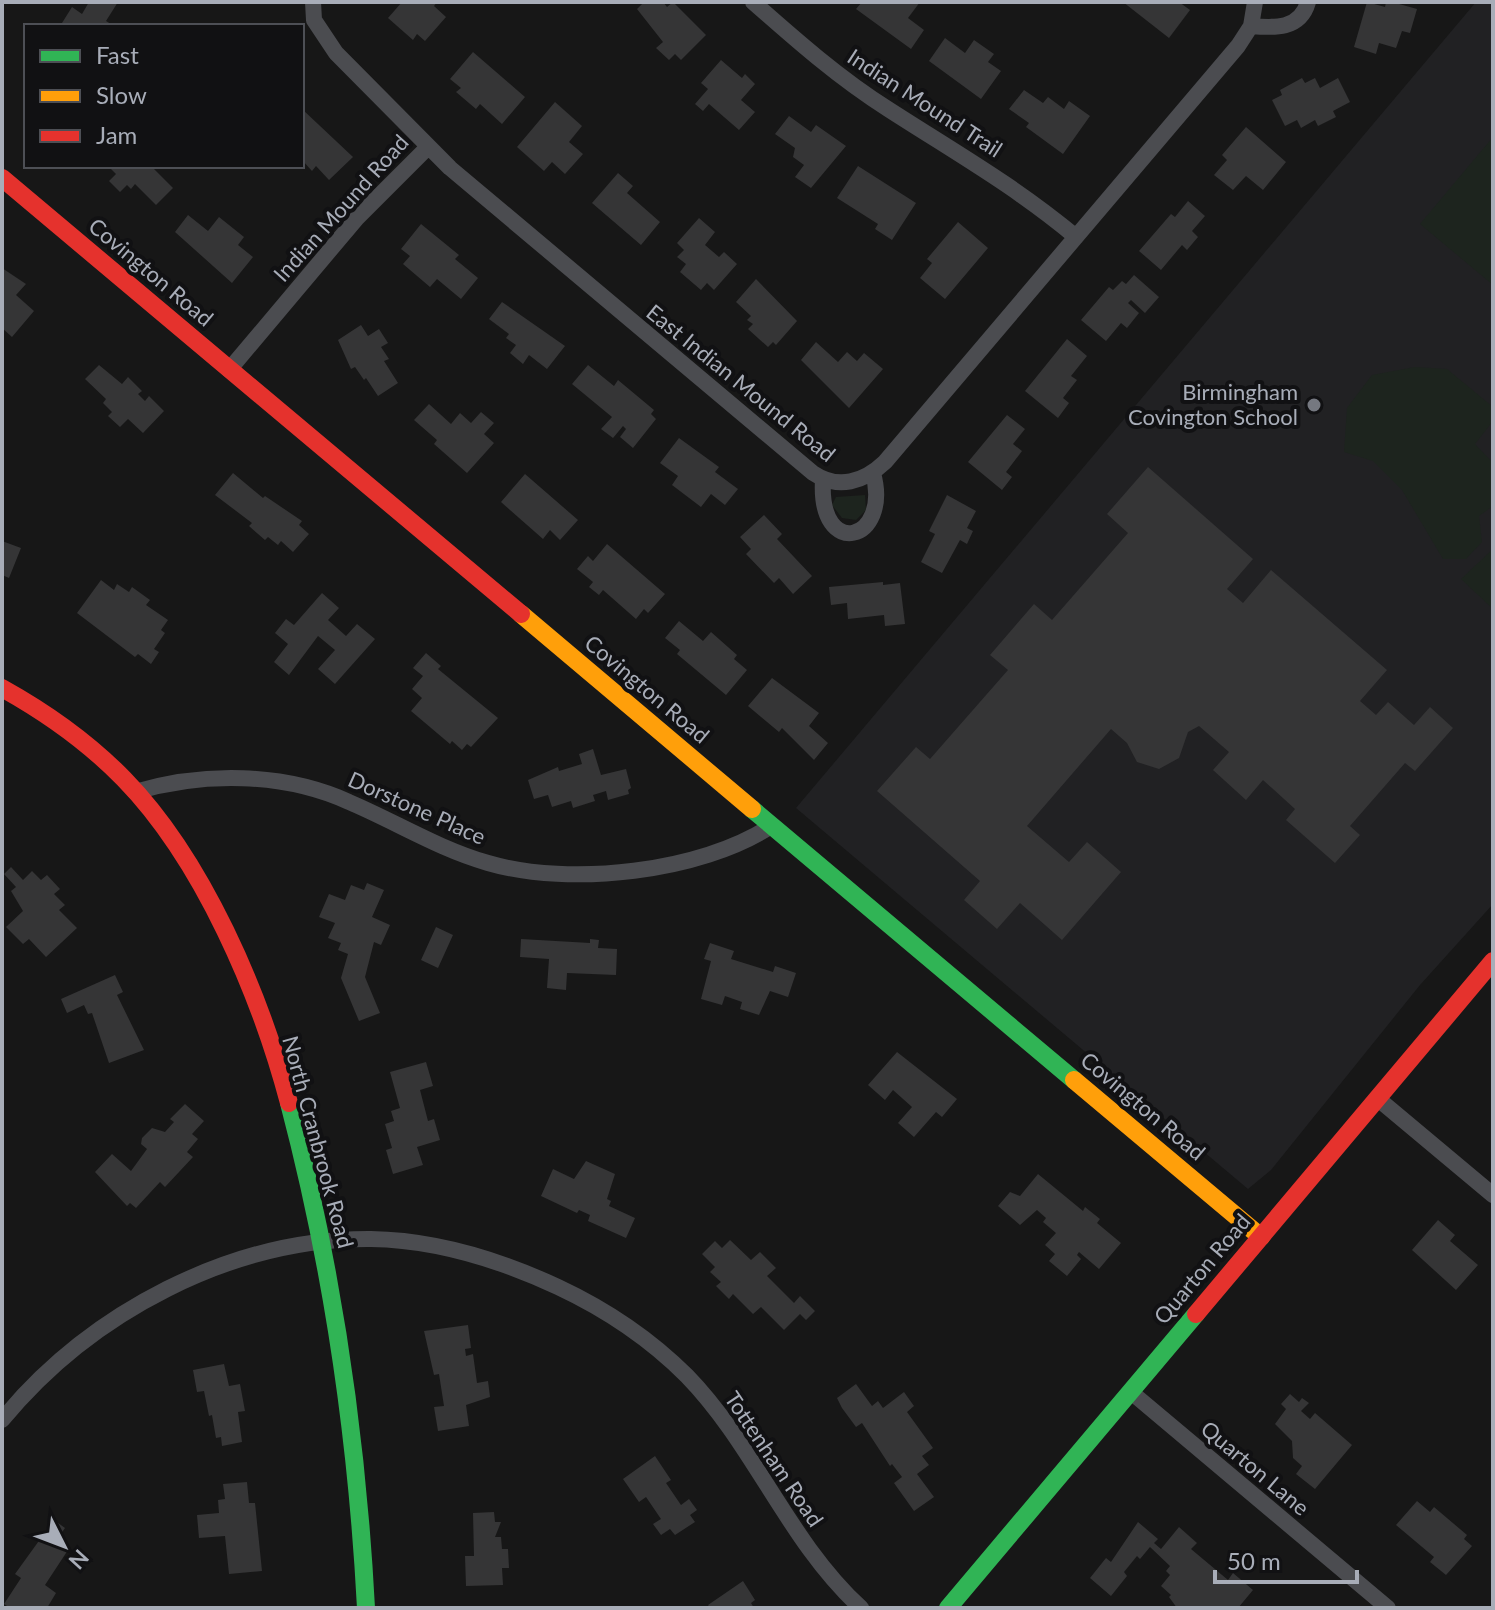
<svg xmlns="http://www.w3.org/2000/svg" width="1495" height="1610" viewBox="0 0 1495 1610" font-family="Lato,sans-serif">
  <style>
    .built { fill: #212123 }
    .green { fill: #1d241e }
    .building { fill: #353536 }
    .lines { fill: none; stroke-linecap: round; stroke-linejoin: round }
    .street { stroke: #4b4c50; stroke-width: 16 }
    .fast { stroke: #30b455; stroke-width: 18 }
    .slow { stroke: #ff9f0a; stroke-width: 18 }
    .jam { stroke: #e5322d; stroke-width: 18 }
    .poi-dot { fill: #757880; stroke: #111113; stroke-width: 3 }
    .labels { text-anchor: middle; stroke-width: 8; stroke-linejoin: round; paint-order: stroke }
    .street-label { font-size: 22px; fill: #a8adb8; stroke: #111113 }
    .poi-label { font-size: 22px; fill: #a8adb8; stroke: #111113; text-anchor: end }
  </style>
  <rect width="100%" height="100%" fill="#171717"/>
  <path class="built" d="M1476,2H1493V904L1420,985L1271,1170L1248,1189L796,808Z"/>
  <path class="green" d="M1493,137V285L1420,224Z
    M1415,367L1447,369L1493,407V421L1475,444L1493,463V506L1479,516L1482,542L1466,559H1443L1402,490L1373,461L1344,452L1347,408L1372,375Z
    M865,495L866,510L856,520L842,518L832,505L836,497Z
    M1493,549V609L1461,579Z"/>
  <path class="building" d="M89,2H118L106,21L114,26H67L62,23L72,7L82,14Z
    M402,2H437L434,6L446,17L425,41L417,34L413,40L388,18Z
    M644,2H663L667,7L673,2L706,35L681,60L675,54L669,60L656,48L663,42L637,9Z
    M862,2H920L908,18L924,30L911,49L856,9Z
    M1123,2H1179L1190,10L1169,38Z
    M1367,2L1385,7L1386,2H1392L1417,9L1410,33L1402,31L1396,48L1379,43L1376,54L1354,47Z
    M945,38L965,53L974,40L994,54L988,62L1001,71L981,99L929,61Z
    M473,52L525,97L502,124L480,104L476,109L456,92L461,88L450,79Z
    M721,60L742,78L745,74L755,84L741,100L755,112L739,130L709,104L703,111L695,104L708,89L701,83Z
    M1302,78L1305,83L1315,78L1320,88L1338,78L1350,102L1333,111L1336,117L1318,126L1315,120L1301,128L1297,120L1285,126L1272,100L1282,95L1280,90Z
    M1024,90L1043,103L1048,97L1064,109L1069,101L1090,116L1063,154L1026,127L1029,123L1009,109Z
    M555,102L582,126L569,142L583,154L565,174L552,162L544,171L517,147Z
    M302,109L353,157L329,180L316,166L312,171L302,160Z
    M789,116L811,132L816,125L846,146L811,188L795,177L804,165L793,157L795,148L775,134Z
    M1246,127L1286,162L1263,190L1246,176L1233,190L1214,175L1227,160L1222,155Z
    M108,166H151L173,188L156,205L135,184L131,189L127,185L120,192L109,181L116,174Z
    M858,166L916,203L892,240L875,229L878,224L837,198Z
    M618,173L633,186L627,193L660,222L641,245L592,203Z
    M1188,201L1205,216L1192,231L1198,237L1187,250L1182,245L1161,270L1139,251L1171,214L1175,217Z
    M188,215L208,231L219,217L244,237L238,245L253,257L232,283L175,232Z
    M699,218L715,232L705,245L719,257L724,252L737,264L714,290L707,283L701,290L680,272L686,264L677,257L684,250L677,243Z
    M958,222L988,248L945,299L920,278L932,263L927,259Z
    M421,224L459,255L455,259L478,278L461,299L437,279L430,287L403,264L410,256L401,249Z
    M2,268L26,284L16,295L34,311L12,337L2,328Z
    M1134,275L1159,297L1145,313L1131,300L1128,303L1139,313L1127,328L1121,323L1106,341L1081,320L1109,287L1113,290L1122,281L1126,284Z
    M756,279L797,321L776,345L773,342L768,347L748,329L753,324L747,320L751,316L736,302Z
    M502,302L565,346L547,369L529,355L523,364L510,353L516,345L506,338L509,334L489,319Z
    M361,325L368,336L379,329L388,343L381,347L389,359L384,361L398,383L378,396L366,378L364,380L355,367L351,369L338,340Z
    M1067,339L1087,356L1071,376L1077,380L1063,398L1069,403L1058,418L1025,391Z
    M816,342L838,362L847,352L857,361L864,353L883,369L849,408L801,360Z
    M99,365L122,384L128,377L142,391L138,394L145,401L149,396L164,411L143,433L128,419L120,427L108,416L112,412L103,403L106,399L85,379Z
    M588,365L614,386L618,380L654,410L651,414L656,419L633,448L620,437L626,429L623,426L613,438L601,429L612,417L572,384Z
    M429,404L451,424L460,413L471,423L481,412L494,423L484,434L494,443L467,473L434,444L437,440L414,420Z
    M1007,415L1025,429L1013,444L1022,451L1006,472L1012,477L1002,490L968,462Z
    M679,438L719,467L715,472L738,489L725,505L711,494L701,507L672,485L678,476L660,463Z
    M1148,467L1253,559L1227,589L1243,603L1271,570L1387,670L1360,701L1376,715L1388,702L1414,725L1430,707L1453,728L1415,771L1405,763L1350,826L1360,835L1335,863L1286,820L1295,809L1263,780L1246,800L1213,770L1229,752L1199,726L1188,732L1179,758L1159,769L1137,762L1127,743L1111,729L1027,826L1069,862L1087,842L1121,872L1062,940L1020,903L997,929L964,900L980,881L877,791L916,747L930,759L1008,670L990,655L1034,604L1052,620L1128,533L1107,514Z
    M233,473L263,498L265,496L302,521L299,525L309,534L293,552L281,541L278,545L268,537L265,540L249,526L252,523L215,495Z
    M525,474L578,520L560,540L550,530L543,539L501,502Z
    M947,495L976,511L967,528L973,531L967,544L960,540L942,573L921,562L935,534L929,531Z
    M764,515L782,534L777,539L812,576L793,594L779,578L774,583L746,554L751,549L740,537Z
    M2,541L21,548L9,578L2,575Z
    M607,544L665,594L648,613L644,609L636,619L603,590L599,595L589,587L593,582L577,569L588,556L593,561Z
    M101,580L114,590L117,584L129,592L132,587L150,600L146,605L168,620L161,630L165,633L154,649L159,652L151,664L138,654L135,657L77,613Z
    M883,582V585L900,583L905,624L885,626L884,615L848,619L847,603L831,605L829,587Z
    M322,593L339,608L328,620L346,636L357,624L375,639L335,684L318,669L335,650L318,636L289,675L274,662L288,644L275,633L286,619L294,625Z
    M679,621L703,641L711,632L737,655L734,659L747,670L726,695L677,654L680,650L665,638Z
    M426,653L441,666L438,669L498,718L471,747L467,744L462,750L452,741L450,744L411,711L422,698L412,689L423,676L413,668Z
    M772,678L819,713L809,726L828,743L814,760L782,728L779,732L748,706Z
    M593,749L601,775L626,769L631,788L628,790L629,794L608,800L606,791L593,795L595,801L573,808L571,801L552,807L548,795L534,799L528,780L558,767L559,771L582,764L579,754Z
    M11,867L23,880L32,871L41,880L47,875L60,889L54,894L65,905L59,910L77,928L46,957L29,939L23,944L6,927L23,911L11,891L16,887L4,874Z
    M367,883L384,890L372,917L390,925L381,945L374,942L365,977L380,1013L359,1021L341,978L348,954L338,950L341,943L328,938L335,923L319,917L329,894L345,900L351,885L364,890Z
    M436,927L453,935L438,968L421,960Z
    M521,939L590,943V939L599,940L598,948L617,949L616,975L567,973L566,990L547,988L549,959L520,957Z
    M710,943L734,951L731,959L773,972L775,966L796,973L788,997L770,991L759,1015L740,1009L742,1002L725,996L722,1005L701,999L711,961L704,959Z
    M115,975L123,992L117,995L144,1050L109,1063L92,1013L88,1014L84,1005L67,1013L61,999Z
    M897,1052L957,1099L942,1117L936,1112L914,1137L898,1123L912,1107L893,1090L885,1100L868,1085Z
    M426,1062L433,1086L420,1090L428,1121L434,1119L440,1140L417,1147L423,1165L393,1174L386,1150L392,1148L385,1124L394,1121L391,1111L400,1108L390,1072Z
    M185,1104L204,1121L192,1134L198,1139L187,1152L193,1157L165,1187L160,1182L136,1208L130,1203L127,1206L95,1172L112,1154L131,1171L147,1149L141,1144L142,1138L152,1128L165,1132L174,1122L170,1119Z
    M586,1161L615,1174L607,1199L611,1201L609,1206L635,1218L626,1238L588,1221L590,1215L579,1210L577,1213L541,1196L553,1169L574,1179Z
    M1038,1174L1083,1211L1085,1207L1100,1219L1097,1223L1121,1243L1099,1269L1079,1252L1077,1255L1081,1259L1067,1276L1049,1261L1055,1254L1045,1245L1056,1233L1043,1222L1046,1218L1037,1210L1020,1225L998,1206L1010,1192L1020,1196Z
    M1438,1220L1455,1235L1450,1241L1478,1265L1456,1290L1412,1250Z
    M730,1240L751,1260L760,1252L776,1268L767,1276L794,1303L800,1296L815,1311L806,1320L800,1314L784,1330L761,1307L753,1314L733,1294L729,1299L716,1286L721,1282L710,1272L715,1267L702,1254L715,1241L722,1248Z
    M468,1325L471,1348L465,1349L466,1356L473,1354L477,1383L488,1381L490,1397L466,1405L469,1426L438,1431L434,1407L444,1406L439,1374L434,1375L424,1331Z
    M224,1364L229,1386L240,1384L245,1411L238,1412L242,1442L222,1446L221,1437L216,1438L212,1415L209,1416L204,1391L197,1392L193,1370Z
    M856,1384L872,1406L878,1401L883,1408L904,1392L914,1406L907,1412L933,1448L922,1456L929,1465L917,1474L934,1497L914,1511L894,1483L902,1477L892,1464L890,1466L862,1423L856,1427L842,1408L837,1398Z
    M1290,1394L1299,1402L1302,1398L1309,1403L1301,1411L1310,1419L1315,1413L1352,1445L1315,1489L1296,1474L1302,1466L1293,1458L1292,1441L1275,1424L1286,1409L1281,1404Z
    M655,1456L671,1480L666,1483L681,1505L689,1499L697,1510L690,1515L695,1522L675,1535L670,1529L661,1535L653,1524L661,1519L646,1497L639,1502L623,1479Z
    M247,1482L249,1503H255L262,1571L229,1574L225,1536L199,1538L197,1515L219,1513L218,1500L225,1499L223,1484Z
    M1417,1501L1430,1512L1434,1507L1467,1535L1464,1539L1472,1546L1446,1575L1430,1562L1434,1557L1396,1525Z
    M494,1512L495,1522H501L495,1537H501L502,1549H508L509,1568H502L503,1585L466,1586L465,1556H474L473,1513Z
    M54,1520L65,1528L56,1541L68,1550L45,1585L56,1593L47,1608H10L4,1604L21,1578L15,1574Z
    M1138,1522L1158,1539L1154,1543L1161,1549L1179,1527L1197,1543L1191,1549L1228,1580L1233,1573L1253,1590L1238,1608H1177L1169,1597L1171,1595L1161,1586L1170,1575L1166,1571L1170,1566L1150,1547L1140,1559L1137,1556L1124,1572L1127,1576L1111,1596L1090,1578L1106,1558L1111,1562Z
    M743,1581L755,1600L751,1603L754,1608H710L708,1605Z"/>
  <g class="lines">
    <path class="street" d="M313,2L314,20L336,53L450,168L813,473C838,490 864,482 885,462L1238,46L1251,26L1255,2
      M753,2C796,40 839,78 888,109C953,151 1015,186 1076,237
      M1251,26C1274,28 1300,30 1308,2
      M229,370L357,218L428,147
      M823,480C818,561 892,542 873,473
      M135,792C203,772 283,772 349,802C396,822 439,849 488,863C570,887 701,872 771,826
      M1377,1098L1493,1195
      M1131,1392L1388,1608
      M2,1420C90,1313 231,1238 371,1239C436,1240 500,1260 558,1287C605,1309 650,1339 687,1376C755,1446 788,1541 861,1608"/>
    <path class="fast" d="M752,809L1074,1080
      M289,1103C333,1270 357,1436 366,1608
      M948,1608L1196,1314"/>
    <path class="slow" d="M521,614L752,809
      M1074,1080L1261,1237"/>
    <path class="jam" d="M2,178L521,614
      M2,688C47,713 88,742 124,779C203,860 260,994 289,1103
      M1196,1314L1493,961"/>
  </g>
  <circle class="poi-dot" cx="1314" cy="405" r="8"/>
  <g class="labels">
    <g class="street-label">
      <text transform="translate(925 103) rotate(33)" y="8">Indian Mound Trail</text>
      <text transform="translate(341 208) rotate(-48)" y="8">Indian Mound Road</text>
      <text transform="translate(151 272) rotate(40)" y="8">Covington Road</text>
      <text transform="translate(741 383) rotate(39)" y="8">East Indian Mound Road</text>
      <text transform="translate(647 689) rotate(40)" y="8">Covington Road</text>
      <text transform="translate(417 808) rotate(24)" y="8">Dorstone Place</text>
      <text transform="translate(1143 1106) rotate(40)" y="8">Covington Road</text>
      <text transform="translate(318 1142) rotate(75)" y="8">North Cranbrook Road</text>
      <text transform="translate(1202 1269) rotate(-50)" y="8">Quarton Road</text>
      <text transform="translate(774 1459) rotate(56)" y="8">Tottenham Road</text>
      <text transform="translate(1255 1468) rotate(40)" y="8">Quarton Lane</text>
    </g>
    <g class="poi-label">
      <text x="1298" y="400">Birmingham<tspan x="1298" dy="25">Covington School</tspan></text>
    </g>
  </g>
  <rect width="1495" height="1610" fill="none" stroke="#a8adb8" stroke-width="8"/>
  <rect x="24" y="24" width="280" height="144" fill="#111113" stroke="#4d4f55" stroke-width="2"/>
  <rect x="40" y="50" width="40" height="12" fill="#30b455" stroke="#4d4f55" stroke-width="2"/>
  <text x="96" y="64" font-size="24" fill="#a8adb8">Fast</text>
  <rect x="40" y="90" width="40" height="12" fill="#ff9f0a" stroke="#4d4f55" stroke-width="2"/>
  <text x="96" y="104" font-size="24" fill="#a8adb8">Slow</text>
  <rect x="40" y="130" width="40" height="12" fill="#e5322d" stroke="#4d4f55" stroke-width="2"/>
  <text x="96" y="144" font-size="24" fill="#a8adb8">Jam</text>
  <g transform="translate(64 1546) rotate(132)" stroke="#111113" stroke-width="6" paint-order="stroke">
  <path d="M0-6L14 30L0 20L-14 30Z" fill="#a8adb8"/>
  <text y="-12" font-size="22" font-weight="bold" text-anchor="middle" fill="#a8adb8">N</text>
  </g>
  <path d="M1215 1570v12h142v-12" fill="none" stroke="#a8adb8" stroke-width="4"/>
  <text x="1227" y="1570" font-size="24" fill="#a8adb8" stroke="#111113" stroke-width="6" paint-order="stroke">50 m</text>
</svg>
